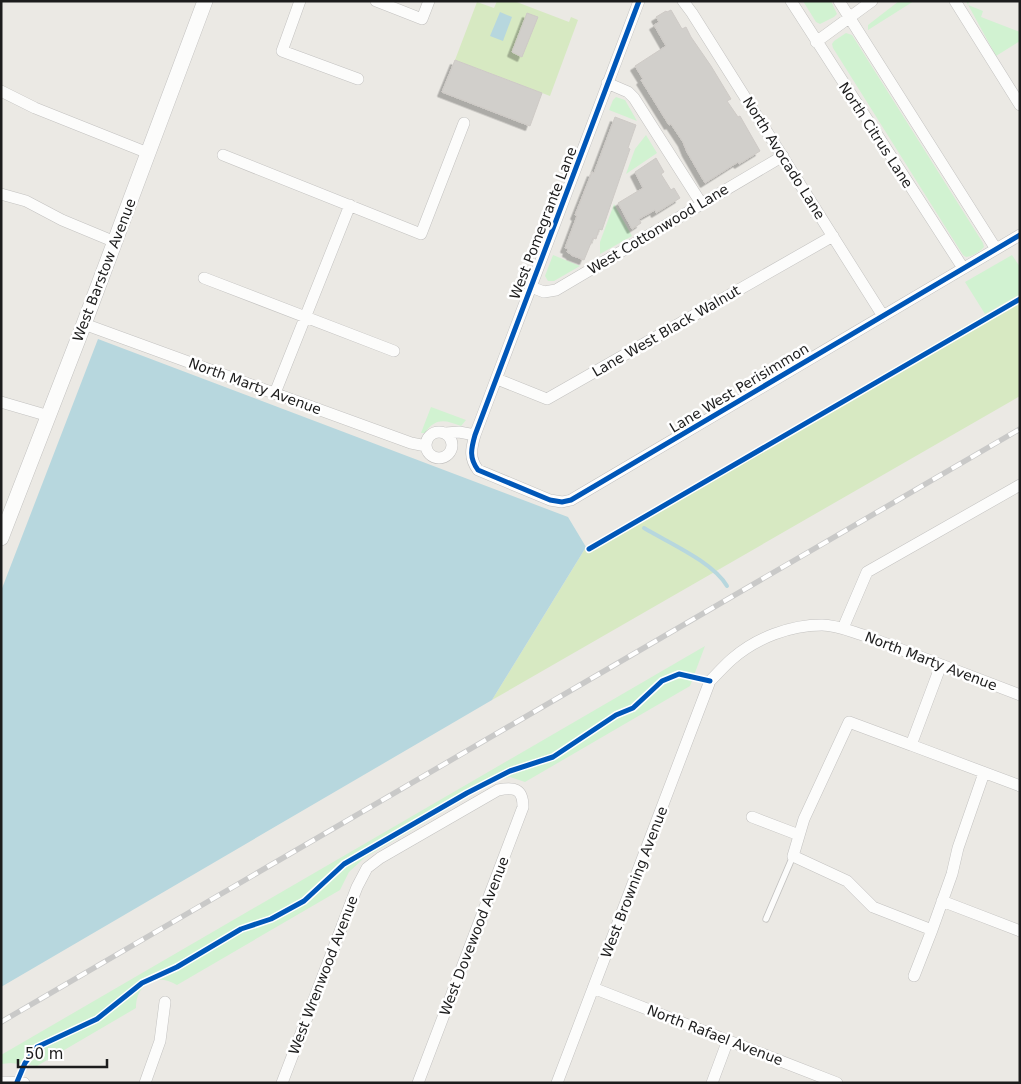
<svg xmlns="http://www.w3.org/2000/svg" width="1021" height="1084" viewBox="0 0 1021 1084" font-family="'DejaVu Sans',sans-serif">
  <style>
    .grass { fill: #d7e9c2 }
    .park { fill: #d1f2d1 }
    .water { fill: #b7d7de }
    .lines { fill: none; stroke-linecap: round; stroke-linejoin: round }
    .stream { stroke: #b7d7de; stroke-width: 4 }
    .building { fill: #d1cfcb; stroke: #cecac6; filter: url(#shadow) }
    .service-casing { stroke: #c3c2c0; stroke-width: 7 }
    .minor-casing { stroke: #c3c2c0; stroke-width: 12 }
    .tertiary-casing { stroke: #c3c2c0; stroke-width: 16 }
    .service { stroke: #fcfcfb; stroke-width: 5.5 }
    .minor { stroke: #fcfcfb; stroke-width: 11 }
    .tertiary { stroke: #fcfcfb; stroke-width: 15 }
    .rail-casing { stroke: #c9c9c8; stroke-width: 5.5 }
    .rail { stroke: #fff; stroke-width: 4; stroke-dasharray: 11; stroke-linecap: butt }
    .cycleway-casing { stroke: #fff; stroke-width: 8 }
    .cycleway { stroke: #0057b8; stroke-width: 5 }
    .labels { text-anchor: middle; stroke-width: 5; stroke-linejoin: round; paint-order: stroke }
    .street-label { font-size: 14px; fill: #1c1c1c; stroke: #fff }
  </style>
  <defs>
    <filter id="shadow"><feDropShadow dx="-4.5" dy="4.5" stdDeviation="0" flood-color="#0004"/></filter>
  </defs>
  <rect width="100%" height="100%" fill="#ebe9e4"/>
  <path class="grass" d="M497,1H514L569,22L571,17L578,20L550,96L455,60L477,2L494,8Z
    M1020,294V396L492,700L586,547Z"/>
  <path class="park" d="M803,1H831L837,14L834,17L820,24L816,22Z
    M899,1H914L868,30V25Z
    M966,1H969L968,5L983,11L981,17L1020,32V41L996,56Z
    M846,33L852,35L983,243L984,247C980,252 973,256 966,257L963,255L833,48L832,44L834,41Z
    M616,97L625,100L637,121L609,110L613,100Z
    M646,135L657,153L626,174L635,149Z
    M614,204L632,236L600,254V242Z
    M553,255L580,266L554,281H548L545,276Z
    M1012,255L1020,267V294L985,314L965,282Z
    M431,407L466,420L461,426C446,420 435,417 425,433H421Z
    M705,646L690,686L525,782L510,777L495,781L364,858L349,872L340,890L177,985C156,972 136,984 136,1008L37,1066L11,1063L1,1064V1055Z"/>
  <path class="water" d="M500,12L512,17L503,41L490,36Z
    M98,339L568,517L586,547L492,700L1,987V591Z"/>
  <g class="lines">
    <path class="stream" d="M644,528C669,543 713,562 727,586"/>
  </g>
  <path class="building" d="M671,10L682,29L686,27L691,37L711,66L731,99L727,101L738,117L740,116L760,151L739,164L738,162L705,183L687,152L683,142L671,124L669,125L641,80L643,79L635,66L666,46L654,25L659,22L656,17L666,11L667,12Z
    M527,13L538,17L522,57L512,52Z
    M455,60L542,93L530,126L442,92Z
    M615,117L636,125L628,148L630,149L602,230L599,229L596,239L593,238L584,260L571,255V254L567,252L568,249L565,248L577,216L575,215L592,172L594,173Z
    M656,158L664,172L661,174L671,190L674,188L680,198L656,213L655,210L639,219L641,223L632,229L618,203L643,188L635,172Z"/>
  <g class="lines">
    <g class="service-casing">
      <path id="service" d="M766,919L793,856"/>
    </g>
    <g class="minor-casing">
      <path id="minor" d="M300,1L282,51L358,79
        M376,1L422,19L429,1
        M639,1L475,435C471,449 469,458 478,470L550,500L562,502L571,500L1020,235
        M683,1L692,13L883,316
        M791,1L963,268
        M839,1L996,249
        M955,1L1020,105
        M816,42L872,1
        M607,83L628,92L634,98L701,203
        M1,91L35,108L148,153
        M223,155L421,234L464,123
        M1,194L26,201L62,220L115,242
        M204,278L394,351
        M531,287L544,292L556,290L783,156
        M84,324L411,443L426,446
        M497,379L547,399L833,236
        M275,393L350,205
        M1,402L49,416
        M426 445a13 13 0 1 1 26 0a13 13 0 1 1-26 0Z
        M446,433L459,432L475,435
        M843,628L867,572L1020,485
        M941,665L911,745L1020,786
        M911,745L849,722L804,819L793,856L847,881L873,907L932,930L952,874L958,848L984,773
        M752,817L799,835
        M942,901L1020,931
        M914,976L932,930
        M593,988L837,1083
        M1,1082L24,1083
        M145,1083L160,1041L165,1002
        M282,1083L357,887L367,868L380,858L498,790C514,787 523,788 523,807L418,1083
        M557,1083L710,681C717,674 724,666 732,659C756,638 790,625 822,625C836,625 850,631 863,635L1020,695
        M712,1083L728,1040"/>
    </g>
    <g class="tertiary-casing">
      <path id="tertiary" d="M1,538L84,324L205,1"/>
    </g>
    <use href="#service" class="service"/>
    <use href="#minor" class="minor"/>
    <use href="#tertiary" class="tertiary"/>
    <g class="rail-casing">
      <path id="rail" d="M1,1022L1020,429"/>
    </g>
    <use href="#rail" class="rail"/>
    <g class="cycleway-casing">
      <path id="cycleway" d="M639,1L475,435C471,449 469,458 478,470L550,500L562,502L571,500L1020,235
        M589,549L1020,299
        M17,1082L25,1063L37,1047L97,1019L142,983L177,967L241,929L271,919L304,901L344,864L467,793L510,771L553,757L616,715L633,708L662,681L679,674L710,681"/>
    </g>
    <use href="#cycleway" class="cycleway"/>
  </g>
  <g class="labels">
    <g class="street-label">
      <text transform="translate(876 135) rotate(57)" y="5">North Citrus Lane</text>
      <text transform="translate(784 158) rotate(58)" y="5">North Avocado Lane</text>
      <text transform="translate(543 223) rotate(-69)" y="5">West Pomegrante Lane</text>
      <text transform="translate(658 229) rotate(-31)" y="5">West Cottonwood Lane</text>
      <text transform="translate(104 270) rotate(-69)" y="5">West Barstow Avenue</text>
      <text transform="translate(666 331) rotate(-30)" y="5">Lane West Black Walnut</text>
      <text transform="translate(255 386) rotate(20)" y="5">North Marty Avenue</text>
      <text transform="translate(739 388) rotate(-31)" y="5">Lane West Perisimmon</text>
      <text transform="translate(931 661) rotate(21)" y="5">North Marty Avenue</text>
      <text transform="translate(634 882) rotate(-69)" y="5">West Browning Avenue</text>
      <text transform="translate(474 936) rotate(-69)" y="5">West Dovewood Avenue</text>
      <text transform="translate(323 975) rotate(-69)" y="5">West Wrenwood Avenue</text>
      <text transform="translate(715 1035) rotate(21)" y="5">North Rafael Avenue</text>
    </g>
  </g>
  <rect width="1021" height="1084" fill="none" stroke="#1c1c1c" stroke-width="5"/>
  <path d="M18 1059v8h89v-8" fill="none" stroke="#1c1c1c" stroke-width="2.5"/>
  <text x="25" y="1059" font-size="15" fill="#1c1c1c" stroke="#ffffff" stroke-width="4" paint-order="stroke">50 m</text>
</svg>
